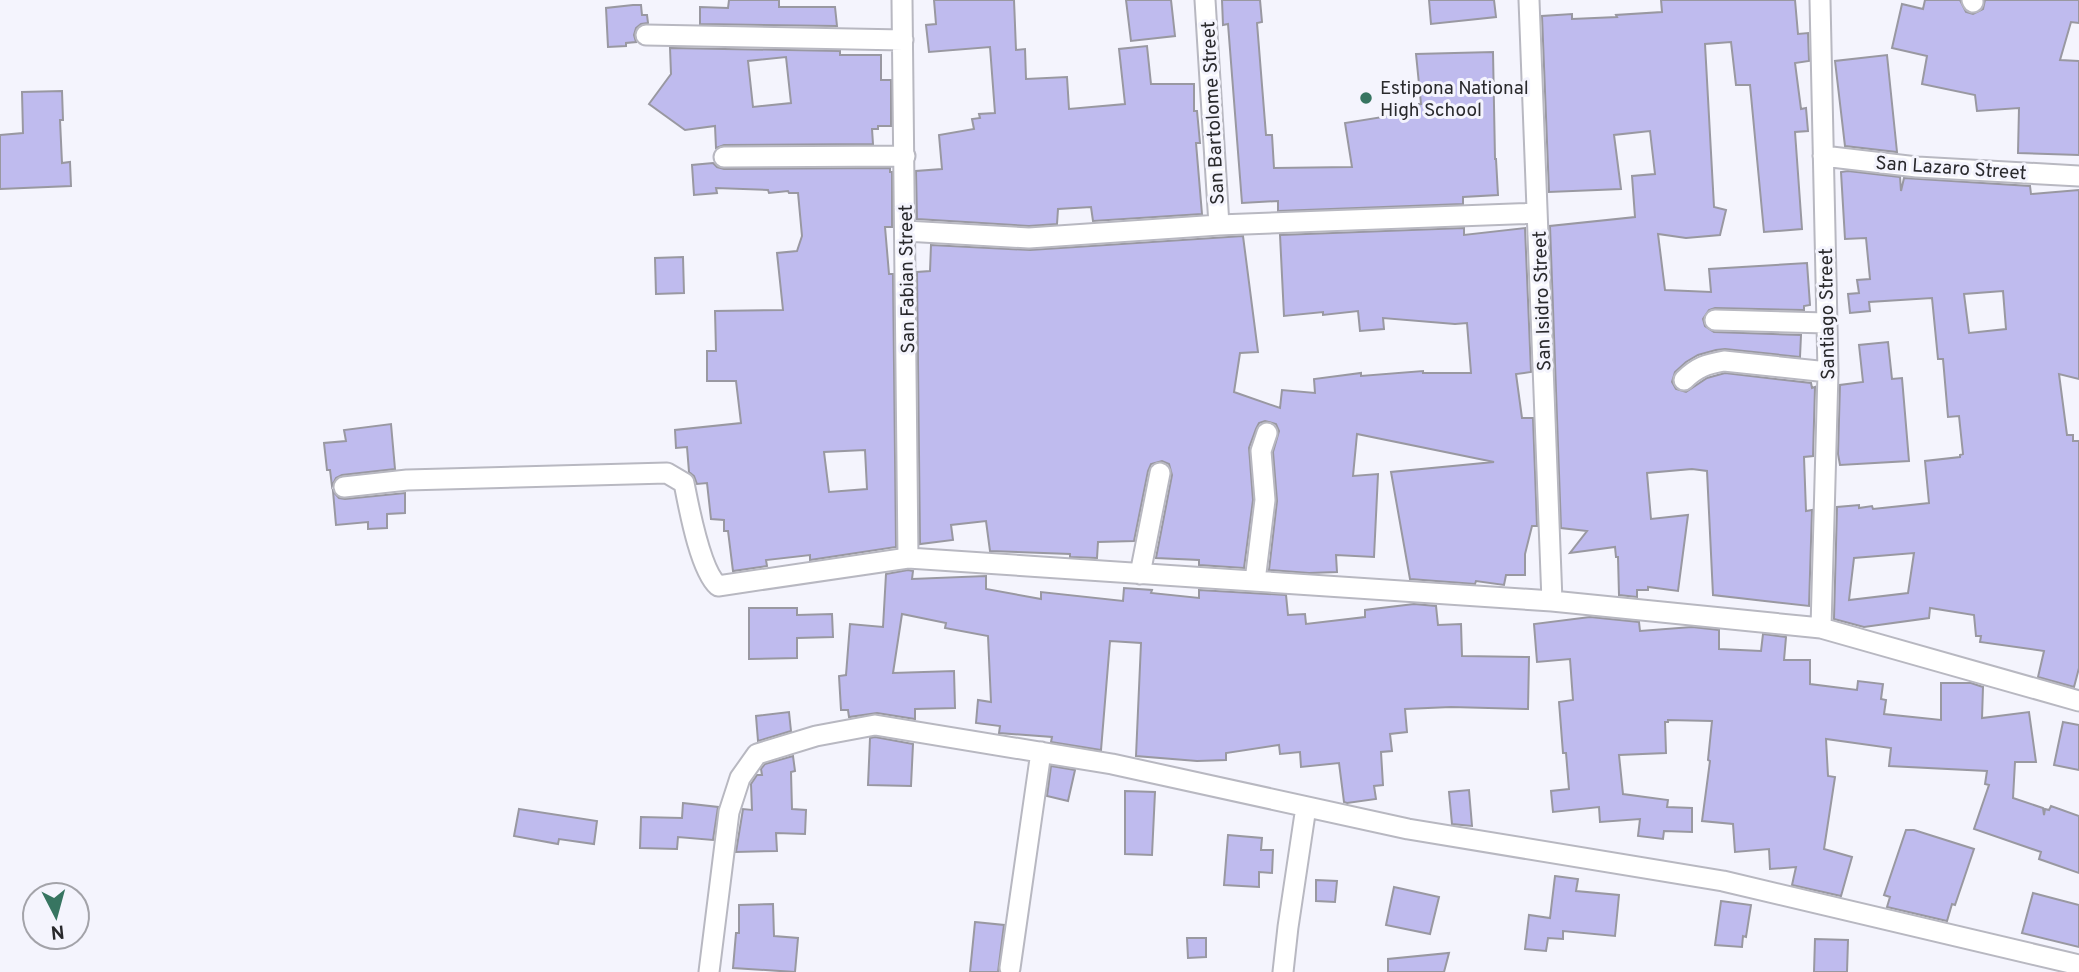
<svg xmlns="http://www.w3.org/2000/svg" width="2079" height="972" viewBox="0 0 2079 972" font-family="Overpass,sans-serif">
  <style>
    .building { fill: #bfbbee; stroke: #9998a1; stroke-width: 2; fill-rule: evenodd }
    .lines { fill: none; stroke-linecap: round; stroke-linejoin: round }
    .street-casing { stroke: #b8b8c1; stroke-width: 23 }
    .street { stroke: #fff; stroke-width: 19 }
    .poi-dot { fill: #377561; stroke: #f4f4fd; stroke-width: 2.5 }
    .labels { text-anchor: middle; stroke-width: 6; stroke-linejoin: round; paint-order: stroke }
    .poi-label { font-size: 19px; fill: #29292c; stroke: #f4f4fd; text-anchor: start }
    .street-label { font-size: 19px; fill: #29292c; stroke: #f4f4fd }
  </style>
  <rect width="100%" height="100%" fill="#f4f4fd"/>
  <path class="building" d="M729,0H779V7H835L837,26L700,24V7L728,8Z
    M934,0H1014L1016,50L1025,49L1026,79L1067,77L1069,109L1125,104L1119,49L1147,46L1151,84H1194V111H1197L1200,143H1196L1202,214L1093,221L1091,207L1058,209L1057,224L1029,226L917,219L916,171L942,169L939,135L974,129L972,119L980,118L979,114L995,113L990,47L929,52L926,25L936,24Z
    M1126,0H1171L1175,36L1131,41Z
    M1222,0H1260L1262,22L1257,23L1266,135H1272L1274,168L1352,167L1345,123L1420,111L1419,104H1421L1416,54L1493,52L1495,159H1496L1498,195L1463,197V204L1278,211V201L1242,203L1228,24L1223,25Z
    M1429,0H1494L1496,17L1431,24Z
    M1661,0H1795L1798,34L1808,33L1809,61L1795,63L1801,109L1806,108L1808,131L1795,132L1802,229L1764,232L1750,85H1736L1731,42L1705,44L1714,207L1726,210L1720,235L1686,238L1658,234L1665,290L1711,292L1709,269L1807,263L1810,305L1804,306V310L1715,308L1709,310L1703,319L1705,326L1714,332L1801,335L1800,357L1725,349L1716,350L1698,355L1686,362L1675,372L1672,382L1676,389L1686,392L1707,378L1725,373L1811,383L1812,388L1815,387L1813,456L1804,457L1806,511L1812,510L1809,606L1713,595L1707,471L1692,469L1647,473L1651,519L1688,515L1678,591L1648,587V590H1637V597L1619,595L1618,557H1616L1615,547L1570,553L1587,531L1561,528L1550,226L1635,217L1632,176L1655,174L1650,131L1614,135L1621,189L1549,192L1542,16L1572,14V19L1617,17L1616,15L1662,12Z
    M1925,0H1960L1966,12L1973,14L1983,9L1985,0H2079V23L2071,22L2060,60L2079,61V155L2018,153L2019,108L1977,111L1975,95L1922,84L1927,56L1892,48L1902,4L1923,9Z
    M633,5H641L642,15H647L648,23L641,24L636,28L634,35L636,42L626,43V46L608,47L606,8Z
    M670,48L840,51V55H881V80H891V126H878V129H872L873,144L724,145L716,148L715,126L685,130L649,104L671,74ZM786,57L791,103L753,107L748,61Z
    M1887,55L1897,152L1845,146L1835,61Z
    M62,91L63,120H60L62,163L70,162L71,186L0,189V135L23,133L22,92Z
    M713,163L717,167L724,169L890,168V172H892V227H885L889,274H893L896,547L810,560V555L766,560L767,566L733,571L728,531H724V520L711,519L707,483L697,484L694,476L689,472L687,447L676,448L675,430L741,423L736,381H707V351H716L715,311L783,310L777,253L797,251L802,236L798,193H789L788,191L769,193L768,190L716,188L717,193L694,195L692,165ZM865,450L867,489L829,492L824,452Z
    M1848,171L1900,177L1901,191L1904,178L2030,186L2031,194L2079,190V379L2059,374L2067,435H2073V441H2079V668L2074,687L2038,677L2044,651L1980,642L1981,636H1976L1974,615L1930,608L1929,618L1864,627L1834,619L1837,507L1859,505V508L1872,506L1873,509L1929,503L1925,461L1960,457V455L1963,454L1959,416L1948,417L1943,359H1938L1932,298L1869,302L1870,311L1850,313L1848,294L1859,293L1857,280L1870,279L1866,238L1845,239L1841,172ZM2003,291L2006,329L1969,333L1964,294ZM1914,553L1908,593L1849,600L1854,558Z
    M1464,228V235L1525,228L1531,372L1516,374L1522,418H1533L1537,526H1532L1525,554V575H1506L1504,585L1476,581L1475,584L1410,579L1391,472L1494,462L1357,434L1353,476L1378,474L1374,557L1336,555L1337,572L1309,573L1269,570L1277,501L1273,452L1279,431L1276,424L1265,421L1259,423L1256,429L1249,448L1253,500L1244,568L1199,565V560L1156,558L1172,475L1169,464L1162,461L1151,464L1148,471L1134,541L1098,542L1097,558L1070,557V554L990,551L986,521L951,525L953,540L920,544L917,272L930,271L931,245L1030,250L1243,236L1258,352L1240,353L1234,392L1280,408L1282,390L1315,393L1314,379L1361,373V376L1423,371V373H1471L1467,323L1455,324L1383,318L1384,329L1360,331L1358,311L1323,315V312L1284,316L1280,235Z
    M683,257L684,293L656,294L655,258Z
    M1888,342L1892,379L1902,378L1909,461L1840,465L1838,454L1840,385L1863,382L1859,345Z
    M391,424L395,469L342,475L336,478L332,486L330,470H327L324,443L346,441L344,430Z
    M333,491L339,498L345,499L405,493V513L387,514V528L368,529V522L336,525Z
    M908,570L913,571L912,579L986,576V589L1041,599V592L1123,601L1124,588L1152,590L1151,593L1199,598V590L1286,595L1288,615L1305,614L1306,624L1365,617V610L1414,604L1436,606L1438,625L1461,624L1462,656L1529,657L1528,709L1451,707L1405,709L1407,732L1390,734L1392,751L1381,752L1383,785L1374,786L1376,799L1347,803L1344,802L1339,763L1301,767L1300,752L1280,754L1279,745L1226,753V760L1197,761L1136,756L1141,643L1110,641L1101,750L1051,742L1052,737L999,733L1000,726L976,723L978,700L991,702L988,636L945,628L946,623L902,614L893,673L954,671L955,708L915,709V719L877,713L849,717L848,710H841L839,676L846,675L850,624L883,627L886,574Z
    M749,608H797V615L832,614L833,637L797,638V658L749,659Z
    M1590,617L1639,622L1640,631L1692,627L1719,630V649L1761,651L1763,634L1786,637L1784,660H1810V684L1857,690L1858,681L1883,684L1881,699L1886,700L1884,714L1941,720V683H1971L1983,687L1982,718L2029,712L2036,762H2015L2013,798L2043,808L2044,815L2045,809L2049,810L2051,806L2079,816V873L2039,859L2041,852L1974,829L1989,785L1985,784L1987,771L1889,766L1891,748L1826,739L1828,776L1835,777L1824,849L1852,857L1841,896L1792,885L1796,867L1770,869L1769,849L1735,852L1733,824L1702,821L1710,761L1708,760L1712,721L1668,720V722H1665L1666,753L1619,755L1623,794L1668,800L1667,807L1692,808V832L1664,831L1663,839L1638,836L1640,819L1600,822L1599,807L1553,812L1551,791L1569,789L1566,753H1563L1559,702L1573,700L1570,659L1537,662L1534,624Z
    M789,712L791,731L758,741L756,716Z
    M2063,722L2079,725V770L2054,765Z
    M875,737L913,744L911,786L868,785L870,738Z
    M793,756L795,771L791,772L792,809L806,810L805,834L776,833L777,851L736,852L743,809L752,810L751,784L757,775H762L761,769L765,764Z
    M1051,766L1075,770L1068,801L1047,796Z
    M1469,790L1472,826L1452,824L1449,792Z
    M1125,791L1155,792L1152,855L1125,854Z
    M683,803L718,807L713,840L678,837L677,849L640,848L641,817L682,818Z
    M519,809L597,821L594,844L559,839L558,844L514,836Z
    M1906,830H1914L1974,849L1955,905L1952,904L1947,921L1887,907L1890,897L1884,895Z
    M1228,835L1262,838L1261,850H1273L1272,873L1259,872V887L1224,885Z
    M1555,876L1578,879L1576,891L1619,895L1615,936L1563,931V939L1548,938L1546,951L1525,949L1529,915L1550,918Z
    M1316,880L1337,881L1335,902L1316,901Z
    M1394,887L1439,897L1430,934L1386,925Z
    M2033,893L2079,905V947L2022,933Z
    M1721,901L1751,905L1746,937L1743,936L1742,947L1715,945Z
    M773,904L774,936L798,938L795,972L733,968L736,933H739V905Z
    M975,922L1004,925L998,972H970Z
    M1187,938H1206V957L1188,958Z
    M1815,939L1848,940L1847,972H1814Z
    M1449,953L1444,972H1388V959Z"/>
  <g class="lines">
    <g class="street-casing">
      <path id="street" d="M902,0L908,558
        M1205,0L1219,225
        M1529,0L1552,601
        M1820,0L1828,372L1821,628
        M1972,0L1973,2
        M646,35L903,40
        M1823,156L1917,167L2079,176
        M724,157L905,156
        M905,231L1029,238L1219,225L1537,213
        M1715,320L1827,323
        M1684,380C1697,367 1707,364 1724,361L1828,372
        M344,487L407,480L667,473L684,483C689,508 700,570 718,586L908,558L1552,601L1821,628L2079,701
        M1140,574L1160,473
        M1255,581L1265,500L1261,451L1267,433
        M1010,968L1041,752
        M709,972L729,812L740,778L757,754L816,736L875,725L1112,764L1408,829L1723,881L2079,965
        M1283,972L1288,927L1306,807"/>
    </g>
    <use href="#street" class="street"/>
  </g>
  <circle class="poi-dot" cx="1366" cy="98" r="7"/>
  <g class="labels">
    <g class="poi-label">
      <text x="1380" y="94">Estipona National<tspan x="1380" dy="22">High School</tspan></text>
    </g>
    <g class="street-label">
      <text transform="translate(1212 113) rotate(-93)" y="7">San Bartolome Street</text>
      <text transform="translate(1951 167) rotate(4)" y="7">San Lazaro Street</text>
      <text transform="translate(906 279) rotate(-91)" y="7">San Fabian Street</text>
      <text transform="translate(1541 301) rotate(-92)" y="7">San Isidro Street</text>
      <text transform="translate(1826 314) rotate(-91)" y="7">Santiago Street</text>
    </g>
  </g>
  <g transform="translate(56 916) rotate(174)"><circle r="33" fill="#f4f4fd" stroke="#a3a3a9" stroke-width="2"/>
  <path d="M0-5L12 26L0 18L-12 26Z" fill="#377561"/>
  <text y="-10" font-size="19" font-weight="bold" text-anchor="middle" fill="#29292c">N</text>
  </g>
</svg>
